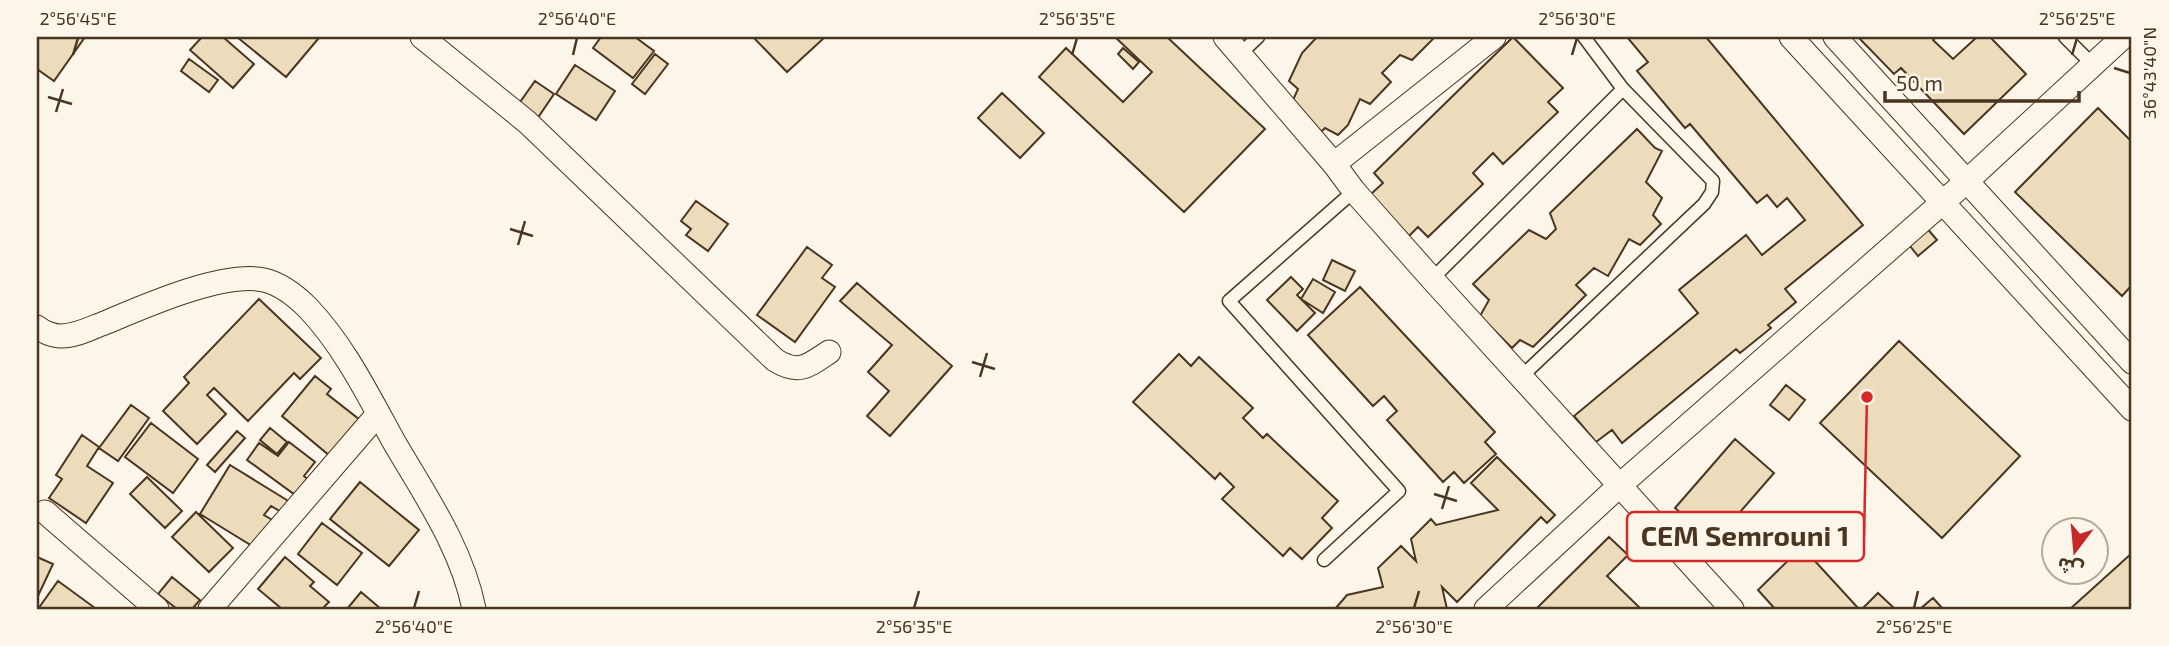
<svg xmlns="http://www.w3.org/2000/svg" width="2169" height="646" viewBox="0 0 2169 646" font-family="'Exo 2','Noto Sans Arabic',sans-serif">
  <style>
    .building { fill: #ecdcbc; stroke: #4a3520; stroke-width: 2 }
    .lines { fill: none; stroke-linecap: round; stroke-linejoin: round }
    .service-casing { stroke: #4a3520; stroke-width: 15 }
    .minor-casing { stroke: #4a3520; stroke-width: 25 }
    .service { stroke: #fbf6e9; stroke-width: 12 }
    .minor { stroke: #fbf6e9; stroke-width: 23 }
    .ticks { fill: none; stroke: #4a3520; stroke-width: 2.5 }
    .leader { fill: none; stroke: #d62828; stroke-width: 2.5 }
    .callout-dot { fill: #d62828; stroke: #fbf6e9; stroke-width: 2.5 }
    .callout { fill: #fbf6e9; stroke: #d62828; stroke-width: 2.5 }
    .callout-label { font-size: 28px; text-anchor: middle; font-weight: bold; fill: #4a3520 }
    .neatline { fill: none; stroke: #4a3520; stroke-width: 2.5 }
    .ticks-label { font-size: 18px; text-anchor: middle; fill: #4a3520 }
  </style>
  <rect width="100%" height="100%" fill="#fbf6e9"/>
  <path class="building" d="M37,37H85L54,81L37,69Z
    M202,37H223L254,64L233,88L190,50Z
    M237,37H316L318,39L286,77Z
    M601,37H635L654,51L633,78L593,48Z
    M753,37H825L787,72Z
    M1115,37H1167L1265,129L1184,212L1039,77L1066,48L1123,102L1152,72Z
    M1317,37H1430L1433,39L1412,60L1400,55L1382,73L1391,82L1370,104L1360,99L1348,125L1338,135L1325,128L1317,136L1289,109L1298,89L1289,81L1302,53Z
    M1513,37L1563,88L1548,102L1558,112L1503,164L1493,153L1473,173L1483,184L1428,237L1418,227L1409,236L1370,195L1383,183L1374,173Z
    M1627,37H1706L1863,225L1785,289L1796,302L1768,325L1771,328L1740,353L1736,349L1622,443L1612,430L1596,442L1574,416L1698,313L1679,290L1746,235L1762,255L1805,220L1787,198L1777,207L1767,195L1757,203L1690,124L1685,128L1637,71L1648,62Z
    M1858,37H1936L1933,40L1953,59L1977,37H1990L2026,74L1964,134L1901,68L1894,74Z
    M1123,48L1139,62L1133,69L1118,54Z
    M655,54L668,64L645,94L632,84Z
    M189,59L218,80L209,92L181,71Z
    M575,65L615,91L596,120L556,94Z
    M535,81L554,94L537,119L518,105Z
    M1002,93L1044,133L1020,158L978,118Z
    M2098,108L2132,142V285L2122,296L2015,192Z
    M1637,129L1655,148L1662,151L1646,182L1662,198L1653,215L1661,224L1640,245L1629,239L1608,276L1594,268L1576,285L1586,295L1533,347L1520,340L1512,348L1480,316L1489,300L1473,284L1529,230L1546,239L1556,229L1550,213Z
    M696,201L728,224L708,251L686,235L691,229L681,221Z
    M1925,226L1937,240L1918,256L1906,241Z
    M807,247L832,265L822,278L835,287L795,342L757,315Z
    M1332,260L1355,271L1345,291L1323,280Z
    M1291,277L1303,289L1297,295L1315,313L1297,331L1267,300Z
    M1313,279L1335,292L1323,313L1301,299Z
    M857,283L952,366L890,436L867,416L889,391L868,372L892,345L840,301Z
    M1360,287L1495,432L1485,442L1496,454L1464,483L1454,472L1443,482L1387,420L1397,411L1384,396L1373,406L1308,335Z
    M259,299L321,358L300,379L294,373L248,421L214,388L207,395L226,414L197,444L163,411L189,383L184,377Z
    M1899,341L2020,456L1942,538L1820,423Z
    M1179,354L1191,366L1199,357L1253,408L1243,418L1263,438L1267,434L1338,501L1322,518L1332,528L1302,559L1290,548L1283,556L1222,499L1234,487L1220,473L1215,479L1133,402Z
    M315,376L331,389L327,394L360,420L330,456L282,416Z
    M1786,385L1805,400L1789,420L1770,405Z
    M131,405L149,418L118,461L99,448Z
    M151,423L198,459L173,493L125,457Z
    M270,428L287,442L277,454L260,440Z
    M237,431L245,438L215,472L207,465Z
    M82,435L99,447L87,466L113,483L86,523L49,498L62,479L56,475Z
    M1735,439L1774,473L1714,542L1675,508Z
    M289,442L315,462L304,476L310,481L298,497L247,460L259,443L278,456Z
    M1497,457L1555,515L1547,523L1541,517L1457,602L1442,587L1447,609H1335L1347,595L1383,587L1378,568L1401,546L1416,561L1411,539L1431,519L1436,525L1498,510L1471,483Z
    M230,465L290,502L283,513L271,506L264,515L274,521L257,549L200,514Z
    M147,477L182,511L165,528L130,494Z
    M360,482L419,530L389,566L330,519Z
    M196,512L233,548L209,572L172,537Z
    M322,523L362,553L337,585L298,554Z
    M1609,537L1628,555L1607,576L1641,609H1536Z
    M1802,547L1859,609H1775L1758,590Z
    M2132,553V609H2070Z
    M37,557L53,564L37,598Z
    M285,557L314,582L310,586L329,602L322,609H282L258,589Z
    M172,577L200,600L192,609H177L158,594Z
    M58,581L95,608L94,609H38Z
    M361,592L381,609H347Z
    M1878,593L1895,609H1862Z
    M1933,598L1943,609H1920Z"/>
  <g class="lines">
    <g class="service-casing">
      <path id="service" d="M2065,37L2094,66
        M1240,54L1258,37
        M1432,279L1623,89
        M1521,377L1704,204L1712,192L1713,181L1623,89L1584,37
        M1324,560L1399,491L1229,301L1354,191"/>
    </g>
    <g class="minor-casing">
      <path id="minor" d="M422,37L527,122L775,360C799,375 808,366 829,352
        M1225,37L1334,164L1354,191L1432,279L1732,609
        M1791,37L2132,409
        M1835,37L2132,362
        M1334,164L1494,37
        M37,327C43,332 53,336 61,336C77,336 93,327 107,322C145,306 224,271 264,280C281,284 296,296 308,308C345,347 369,397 394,442C425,495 462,548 474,609
        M45,512L157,609
        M210,609L378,414
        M1486,609L1619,486L1967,181L2123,37"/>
    </g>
    <use href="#service" class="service"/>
    <use href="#minor" class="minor"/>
  </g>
  <path class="ticks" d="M73,55L78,38M573,55L577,38M1072,55L1077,38M1572,55L1577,38M2072,55L2077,38M2114,68L2130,73M48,97L72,104M56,112L63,89M510,229L533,236M518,245L525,221M972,362L995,369M980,377L987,353M1434,494L1457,501M1442,509L1449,486M414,608L419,591M914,608L919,591M1414,608L1419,591M1914,608L1918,591"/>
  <path class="leader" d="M1867 397L1864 537"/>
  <circle class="callout-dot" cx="1867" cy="397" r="7"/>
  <rect class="callout" x="1627" y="512" width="237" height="49" rx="7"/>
  <g class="callout-label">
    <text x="1745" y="546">CEM Semrouni 1</text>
  </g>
  <rect width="2169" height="646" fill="none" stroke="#fbf6e9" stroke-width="77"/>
  <g transform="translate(2075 551) rotate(196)"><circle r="33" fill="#fbf6e9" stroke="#b4a999" stroke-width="2"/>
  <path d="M0-5L12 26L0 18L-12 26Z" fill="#c62828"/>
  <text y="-10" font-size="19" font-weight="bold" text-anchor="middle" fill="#4a3520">ش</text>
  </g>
  <path d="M1885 91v10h194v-10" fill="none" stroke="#4a3520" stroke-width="3.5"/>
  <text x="1896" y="91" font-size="21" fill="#4a3520" stroke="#fbf6e9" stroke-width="5" paint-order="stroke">50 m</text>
  <rect x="38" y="38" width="2092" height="570" class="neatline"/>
  <g class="ticks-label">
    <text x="78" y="25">2°56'45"E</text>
    <text x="577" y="25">2°56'40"E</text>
    <text x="1077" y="25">2°56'35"E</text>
    <text x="1577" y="25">2°56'30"E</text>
    <text x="2077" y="25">2°56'25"E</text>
    <text transform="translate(2150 73) rotate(-90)" y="6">36°43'40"N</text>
    <text x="414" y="633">2°56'40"E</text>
    <text x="914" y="633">2°56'35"E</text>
    <text x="1414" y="633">2°56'30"E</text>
    <text x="1914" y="633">2°56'25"E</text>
  </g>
</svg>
